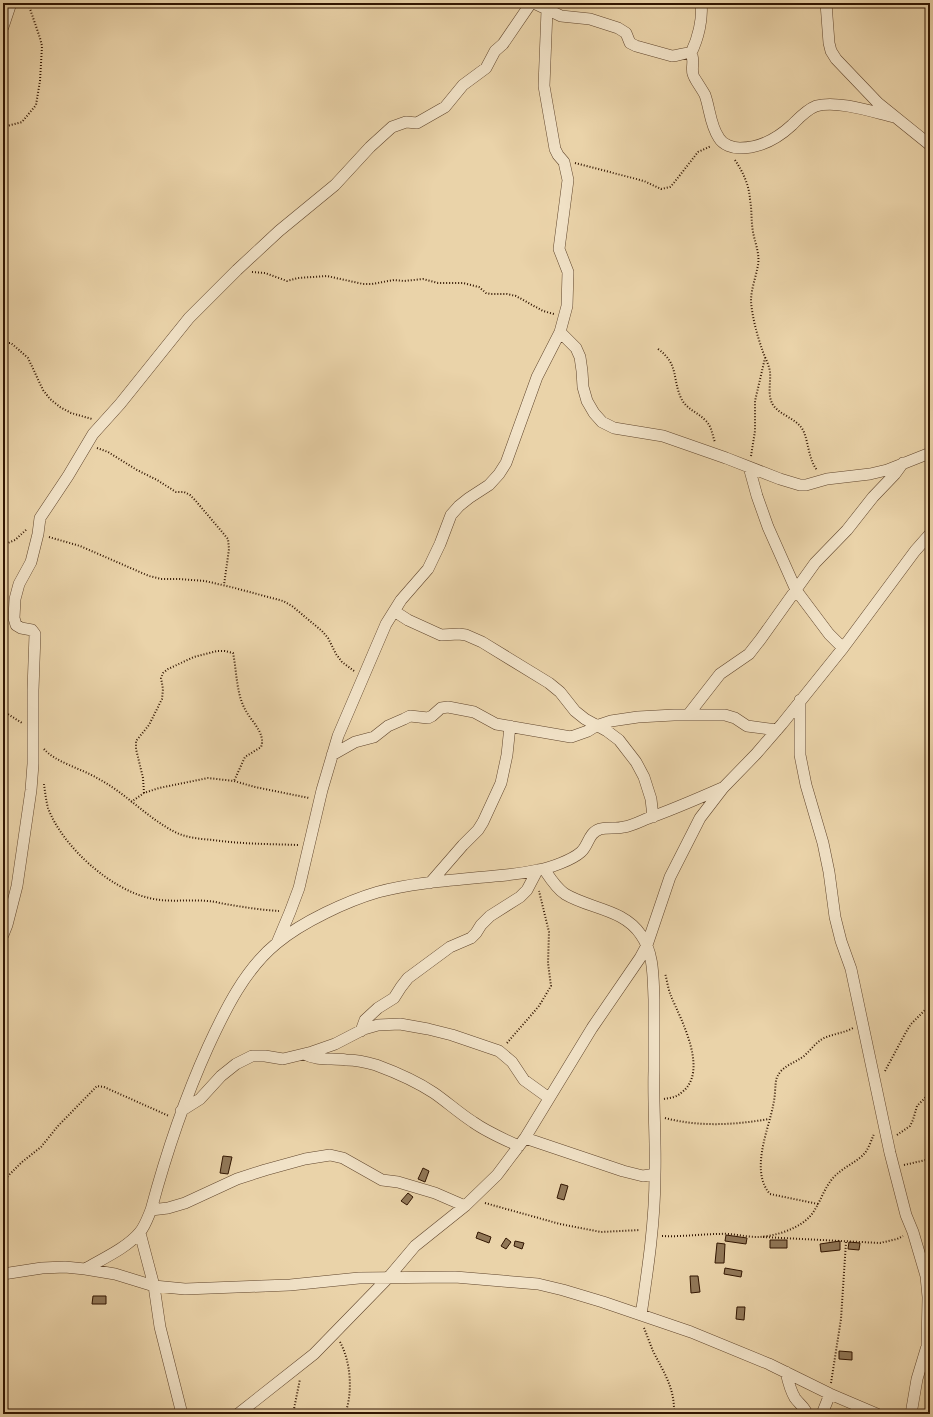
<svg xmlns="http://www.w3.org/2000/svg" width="933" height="1417" viewBox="0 0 933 1417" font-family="'IM FELL Great Primer',serif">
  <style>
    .building { fill: #917858; stroke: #311501 }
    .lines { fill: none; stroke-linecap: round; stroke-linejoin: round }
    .street-casing { stroke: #5f442b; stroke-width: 12 }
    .path { stroke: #311501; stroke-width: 2; stroke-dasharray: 1 2; stroke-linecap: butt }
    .street { stroke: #f1e2c7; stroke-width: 11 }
  </style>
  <rect width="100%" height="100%" fill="#ead3a9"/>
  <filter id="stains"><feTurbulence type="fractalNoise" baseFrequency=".005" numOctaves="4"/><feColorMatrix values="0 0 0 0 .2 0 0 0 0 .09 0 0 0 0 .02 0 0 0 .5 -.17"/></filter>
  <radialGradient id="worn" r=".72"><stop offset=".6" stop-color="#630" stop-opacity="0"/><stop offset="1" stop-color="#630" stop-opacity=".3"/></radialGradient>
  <path class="building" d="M223,1156L232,1157L228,1174L220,1173Z
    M423,1168L429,1171L425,1182L418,1179Z
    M561,1184L568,1186L564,1200L557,1198Z
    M408,1193L413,1197L407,1205L401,1201Z
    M478,1232L491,1237L489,1243L476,1238Z
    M726,1235L747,1238L746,1244L725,1241Z
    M506,1238L511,1242L506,1249L501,1246Z
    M770,1240H787V1248H770Z
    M515,1241L524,1243L522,1249L514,1246Z
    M840,1241V1250L821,1252L820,1244Z
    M849,1242L860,1243L859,1250L848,1249Z
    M717,1243L725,1244L724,1263H715Z
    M725,1268L742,1271L741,1277L724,1274Z
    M690,1276H698L700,1292L691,1293Z
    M93,1296H106V1304H92Z
    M737,1307H745L744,1320L736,1319Z
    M839,1351L852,1352V1360L839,1359Z"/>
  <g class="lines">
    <g class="street-casing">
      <path id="street" d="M534,3L561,16L590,19L618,28L626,33L630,43L636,46L672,56C679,56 685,52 691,53C695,60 691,67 693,74C693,77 702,89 705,95C710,109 710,125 719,138C723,145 733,148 740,148C760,148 778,138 792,125C799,118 806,110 816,106C838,100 873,112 894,117
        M826,3L829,43L831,51L836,59L878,103L930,145
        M3,27L11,3
        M691,53C698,39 703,19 701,3
        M560,332L576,348L580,357L582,371L583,387L587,401L594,413L602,422L614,428L663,436L726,458L780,479L800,485H806L827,479L870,474L887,470L930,453
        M749,467L757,496L768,527L796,590L829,634L843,648
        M394,611L408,620L441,635L459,634L466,635L482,642L549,683L560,692L575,711L585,719L607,731L619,740L636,762L644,777L651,799L653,817
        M800,700V755L806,785L823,843L829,872L835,917L841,941L851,969L890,1153L906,1215L913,1232L926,1276L928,1297L927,1346L917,1379L911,1414
        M688,715L720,674L749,654L760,640L815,563L847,530L873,497L895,474L903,463
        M332,755L355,742L374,737L388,726L404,719L410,716L428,718L432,716L441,708L448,707L474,712L496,724L571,737L588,731L596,726L611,721L638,717L674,715H725L735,718L747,726L777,730
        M544,869C550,878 556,888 565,894C590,909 624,909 641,935C654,953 653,977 654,999C654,1023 654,1047 654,1071C653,1105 656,1140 655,1174C655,1221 648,1268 641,1315
        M430,883L463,845L478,830L483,822L501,783L507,755L510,726
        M3,935L7,925L17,886L31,790L33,764V690L35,634L32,630L21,628L16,625L14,618L15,599L19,584L31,562L38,534L40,518L68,476L93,434L120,404L189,318L237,270L279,231L335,185L370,147L392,127L406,122L417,123L445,107L463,85L486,68L495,51L503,44L531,3
        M277,943L290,912L299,888L322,790L338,736L386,624L401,600L428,569L440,544L451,515L459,506L469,498L489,485L499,474L506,463L537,377L560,332L567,306L568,272L559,249L568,180L564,162L558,155L555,149L544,86L547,10
        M361,1031L365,1020L378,1008L394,998L401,987L408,978L450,947L471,938L476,933L481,925L490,916L520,897L527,890L537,871
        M304,1054C318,1061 331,1058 346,1060C355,1060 366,1062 376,1065C395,1072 416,1081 434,1093C447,1102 459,1113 473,1122C487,1132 503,1139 519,1146
        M181,1111L200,1099L221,1076L236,1064L252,1056H265L283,1059L312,1052L335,1044L364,1029L378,1025L400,1024L428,1029L452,1035L499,1051L512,1062L524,1080L549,1098
        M525,1138L623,1171L643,1176L655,1174
        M151,1210L168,1208L185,1203L237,1179L265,1170L305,1159L330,1155L343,1158L382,1180L398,1182L435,1193L465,1206
        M140,1233L154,1286L160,1327L182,1414
        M85,1269C102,1259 127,1248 140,1232C145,1226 148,1217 151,1210C166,1154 184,1100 208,1047C225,1010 245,969 277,943C302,922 347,901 378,892C416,882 456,880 495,876C509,875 524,873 538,870C550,868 572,860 581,852C589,845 588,833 600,829C608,827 616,829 624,827C631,826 639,822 646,819C672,810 697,799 722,788
        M3,1274L42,1268L65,1267L85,1269L115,1274L154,1286L185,1289L290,1285L359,1278L455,1277L538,1284L563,1290L603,1302L691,1332L769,1364L830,1394L877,1414
        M786,1372C788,1381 790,1390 795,1398C799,1404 805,1407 807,1414
        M238,1414L314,1354L388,1278L415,1246L465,1206L497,1175L509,1159L525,1138L592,1028L640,958L647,945L670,877L700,818L723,788L756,754L782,724L843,648L915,551L930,534
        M822,1414L830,1394"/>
    </g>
    <path class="path" d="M3,127L22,122L36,105L40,81L42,46L40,38L28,3
      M735,160C743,172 749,185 750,199C752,210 751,221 753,232C755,243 760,254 758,265C756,277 751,289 751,301C752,316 757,335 762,349C764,356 769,364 770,372C771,383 767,395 773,405C781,416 796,418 803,430C809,443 808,458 817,470
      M575,163L644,181L661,189L670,187L673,184L698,152L711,146
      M252,272L265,273L287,281L298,278L327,276L363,284H372L394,280L404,281L423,279L438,283H463L479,287L486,293L490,294H507L516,296L543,311L554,314
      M3,343H11L28,358L43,390L50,399L60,407L71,413L92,419
      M658,349C679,364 672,378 681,398C687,410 696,411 705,420C712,426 712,435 715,442
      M97,448L108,452L137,470L157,480L176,492H184L190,495L195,500L228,539L229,549L224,585
      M751,456L755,431V401L765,358
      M49,537L80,546L149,576L161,579H180L205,581L231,587L283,601L292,606L322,631L328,638L336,654L342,662L354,671
      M3,545L15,540L27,529
      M3,711L22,723
      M44,749C55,762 82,769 97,778C126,793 148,819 177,833C188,838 201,839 213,840C241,844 269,844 298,845
      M44,784C45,792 46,800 48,808C62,846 110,889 149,898C169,903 188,899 207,901C213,901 219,903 225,904C243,907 261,910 279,911
      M144,793L143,778L136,749V741L149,725L162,699L163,689L161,678L163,673L168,669L194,657L217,651H225L233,653C237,672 236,694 246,711C252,722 266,734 261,747L245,757L234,781
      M131,802L144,793L159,788L208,778L234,781L255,787L309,798
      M507,1043L539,1006L551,986L548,963L549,932L539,891
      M885,1071L906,1032L911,1024L928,1007L930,1001
      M664,1099C670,1098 677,1097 681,1093C710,1072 681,1020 671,996C668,989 667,980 665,973
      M665,1118C699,1127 734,1125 769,1119
      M897,1135L910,1126L913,1120L917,1106L930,1093
      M904,1165L930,1159
      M3,1181L22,1162L41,1147L58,1126L97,1086L104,1087L169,1116
      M485,1203L560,1224L601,1232L640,1230
      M818,1204L770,1194C750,1171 768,1131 773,1106C774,1101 775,1096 775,1091C776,1082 775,1078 781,1071C788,1064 796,1062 804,1056C811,1050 815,1043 824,1038C833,1034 844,1033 853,1028
      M662,1236C682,1237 701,1234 720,1234C732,1233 745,1237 757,1237C772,1237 794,1230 805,1221C819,1210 821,1192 833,1178C842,1168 853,1164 862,1156C868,1151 871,1141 874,1134
      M763,1237L880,1243L897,1239L903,1236
      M644,1328C647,1335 650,1344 653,1351C664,1373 675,1388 674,1414
      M340,1342C351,1362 353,1393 345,1414
      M831,1383L841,1319L846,1242
      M293,1414L300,1379"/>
    <use href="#street" class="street"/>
  </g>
  <rect width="933" height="1417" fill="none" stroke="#ead3a9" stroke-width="16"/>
  <rect x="4" y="4" width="925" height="1409" fill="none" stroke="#311501" stroke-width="2"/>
  <rect x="8" y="8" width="917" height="1401" fill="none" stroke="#311501"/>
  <rect width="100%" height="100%" filter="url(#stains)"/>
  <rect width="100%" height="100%" fill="url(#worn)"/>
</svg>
